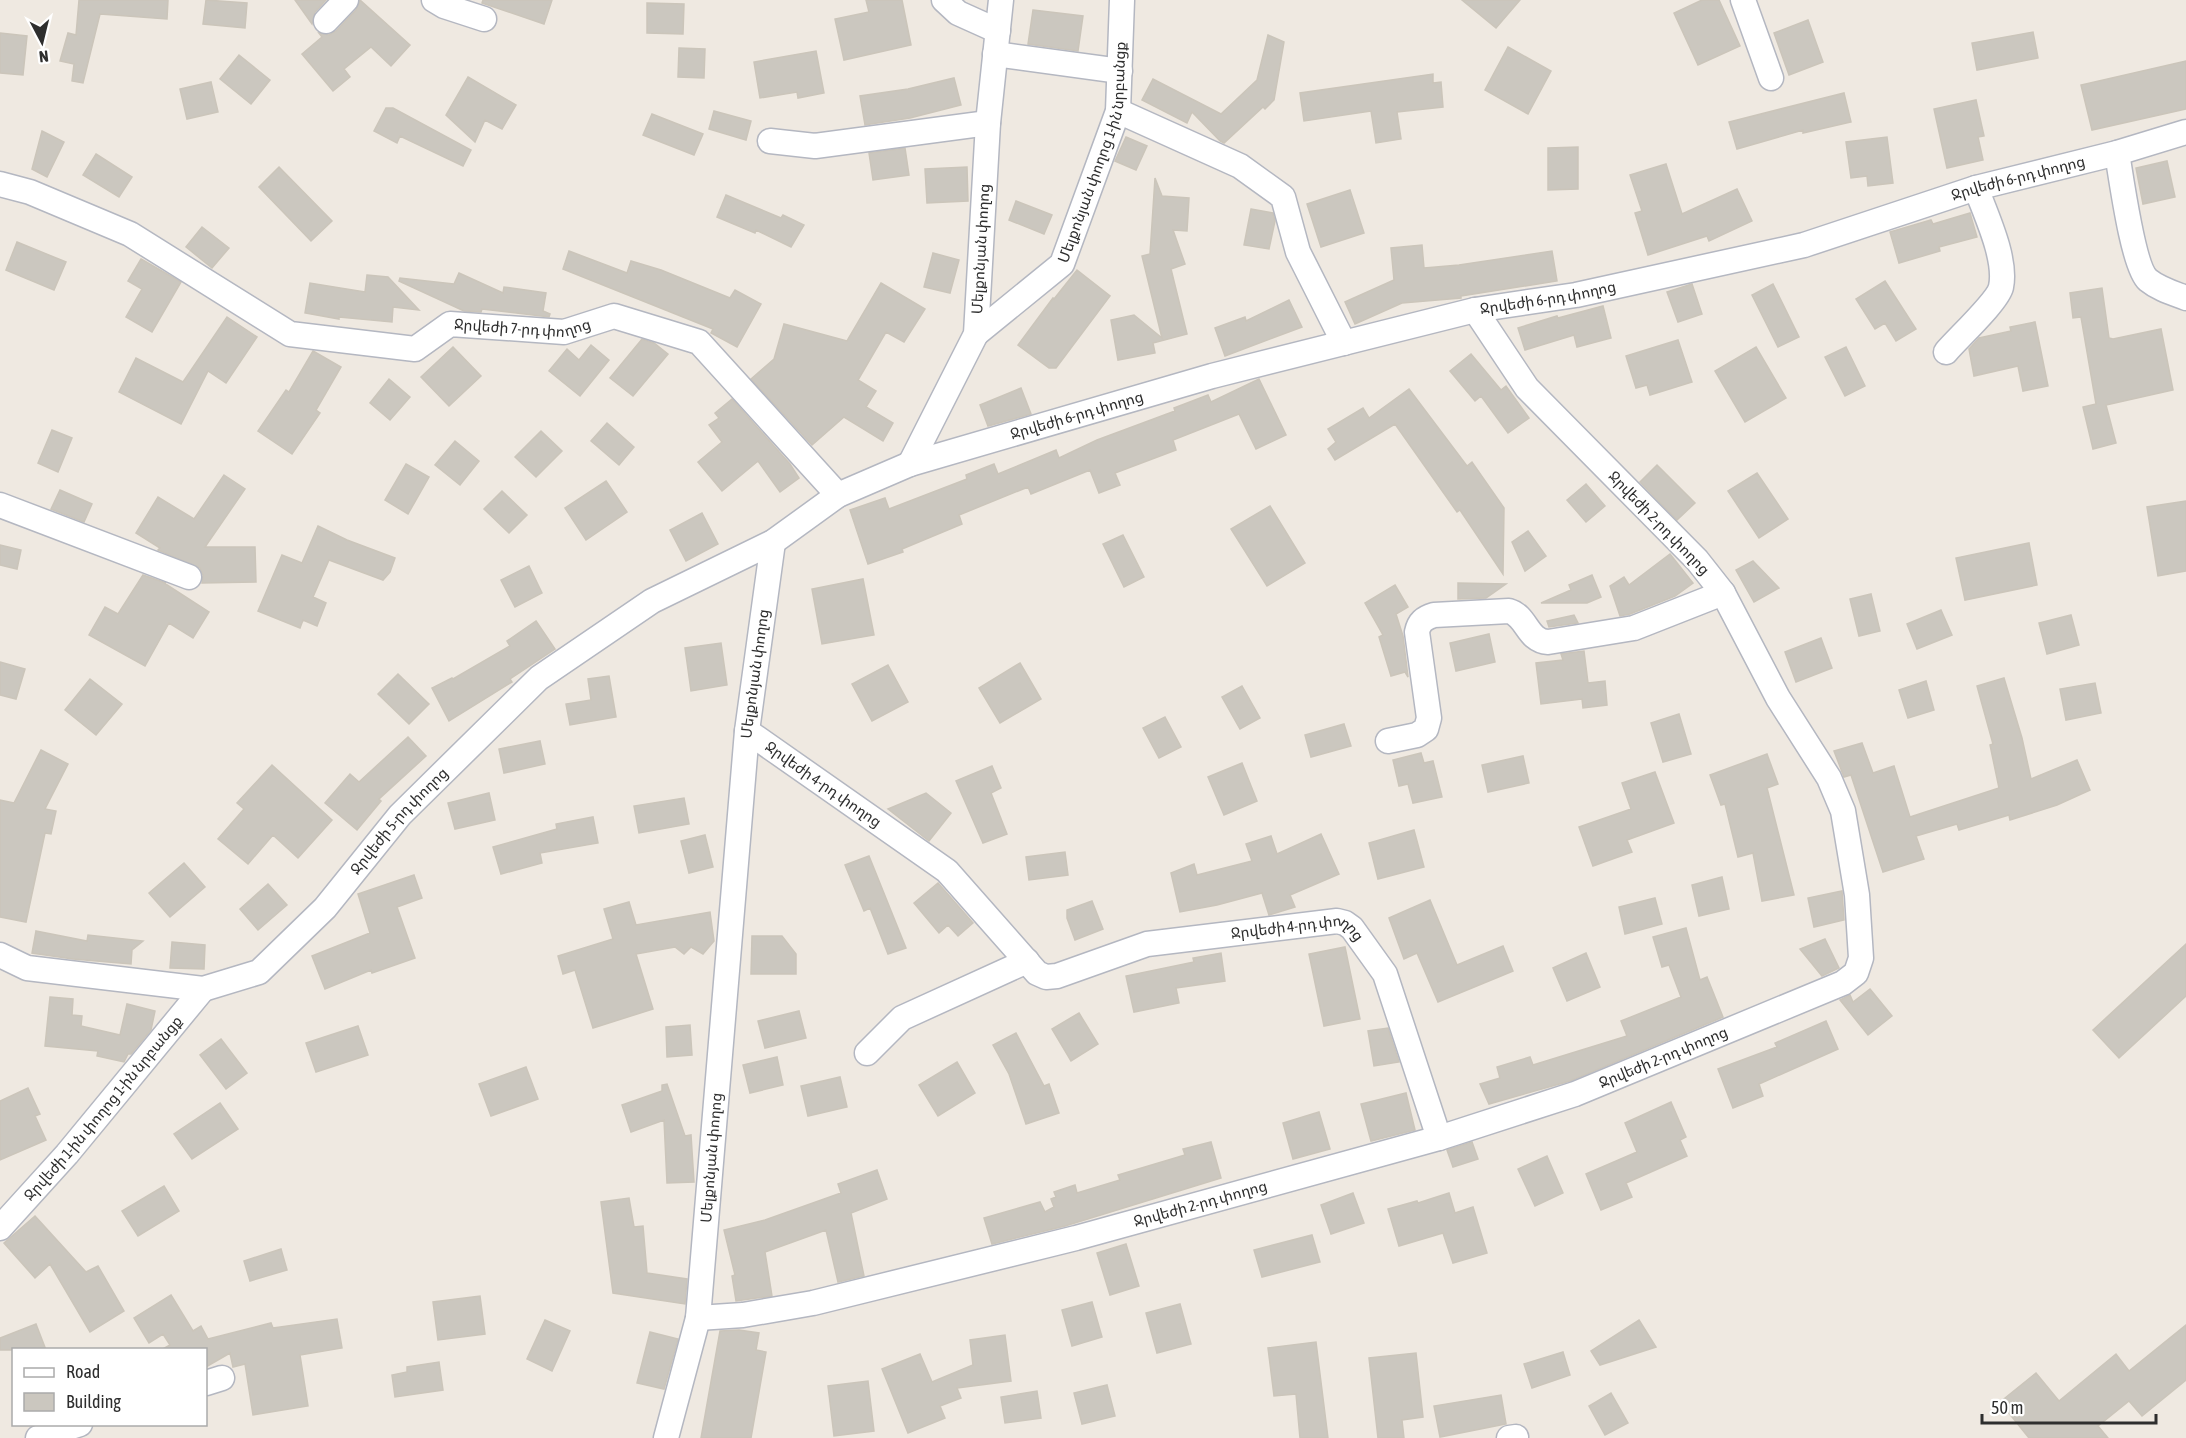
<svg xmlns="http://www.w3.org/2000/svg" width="2186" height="1438" viewBox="0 0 2186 1438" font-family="'Asap Condensed','Noto Sans Armenian',sans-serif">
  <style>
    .building { fill: #cbc7bf; stroke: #cbc5ba; stroke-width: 1.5 }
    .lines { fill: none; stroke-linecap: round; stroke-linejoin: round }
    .street-casing { stroke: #b4b7c1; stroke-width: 27 }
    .street { stroke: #fff; stroke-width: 24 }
    .labels { text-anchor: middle; stroke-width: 4.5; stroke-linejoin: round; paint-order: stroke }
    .street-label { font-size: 15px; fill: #2e2e2e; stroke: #fff }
  </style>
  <rect width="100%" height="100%" fill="#efe9e1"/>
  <path class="building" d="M79,0H168L167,19L100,14L83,83L72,81L74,64L60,61L68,33L76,35Z
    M206,0L247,3L245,28L203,24Z
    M295,0H326L315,12L312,24Z
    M360,0L410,45L391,66L371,47L344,69L350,77L333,91L302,54L322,37L319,33L329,35L336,31L356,10Z
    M483,0H552L544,24L482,3Z
    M866,0H902L911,45L844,60L835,19L869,12Z
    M1462,0H1520L1496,28Z
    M1702,0H1719L1740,46L1698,65L1674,13Z
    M647,3L684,4L683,34L647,33Z
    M1033,10L1083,16L1078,51L1028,44Z
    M1808,20L1823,62L1789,75L1774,33Z
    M2033,32L2038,58L1977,70L1972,43Z
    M0,33L27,36L23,75L0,73Z
    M1268,35L1284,42L1274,100L1265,109L1263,107L1224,143L1220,141L1192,112L1187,123L1142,100L1153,79L1221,114L1257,80Z
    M1508,47L1551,71L1528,114L1485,90Z
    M679,48L705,49L704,78L678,77Z
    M816,51L824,93L798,98L797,92L760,98L754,62Z
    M239,55L270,80L251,104L220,79Z
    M2186,61V109L2092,130L2081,85Z
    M1433,74V83L1441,82L1443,107L1397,112L1401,139L1376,143L1371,111L1304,121L1300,93Z
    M468,77L516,105L502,129L485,120L475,142L446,115Z
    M954,78L961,105L910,118L865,125L860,96L908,89Z
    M211,82L218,112L187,119L180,89Z
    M1844,93L1851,122L1803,133V130L1737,149L1729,122Z
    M1976,100L1984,136L1978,137L1983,160L1947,168L1934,109Z
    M386,108H393L471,150L463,166L400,136L397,143L374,131Z
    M714,111L751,121L746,140L709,129Z
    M652,114L703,134L694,155L643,135Z
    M42,131L64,142L47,177L32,169Z
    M1126,137L1147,146L1136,170L1115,161Z
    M1887,137L1893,183L1868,186L1867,176L1851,178L1846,142Z
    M1578,147V189L1548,190V148Z
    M905,148L909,175L873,180L869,153Z
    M96,154L132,177L119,197L83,175Z
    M2167,161L2175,197L2143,204L2136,168Z
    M1666,164L1682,214L1737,189L1752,221L1709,241L1707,236L1648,255L1635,213L1642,211L1630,175Z
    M279,167L332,221L311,241L259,187Z
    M967,167L968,201L927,203L925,169Z
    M1155,178L1162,196L1189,198L1187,231L1173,230L1185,264L1171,269L1187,334L1153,343L1155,353L1118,360L1111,320L1134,315L1162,338L1142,256L1150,254Z
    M1350,190L1364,233L1321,247L1307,204Z
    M726,195L781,218L783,215L804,225L791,247L756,230L755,233L717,217Z
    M1016,201L1052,215L1044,234L1009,220Z
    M1251,209L1273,213L1275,221L1269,249L1244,245Z
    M1970,213L1977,237L1939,247L1940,251L1899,263L1890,232L1931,220L1933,224Z
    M202,227L229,248L212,268L186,247Z
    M17,242L66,262L54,290L6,270Z
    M1422,245L1424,268L1459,265L1552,251L1557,281L1461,296V298L1402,303L1355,324L1345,302L1394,280L1391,248Z
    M569,251L627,273L631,261L661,270L730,298L735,290L761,304L737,347L711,333L713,329L563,269Z
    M933,253L959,260L950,293L924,287Z
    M141,259L181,282L152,332L126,317L142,289L128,281Z
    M1077,270L1110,296L1056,368H1049L1018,345L1053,298L1054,299Z
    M459,273L503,293L504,287L546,293L543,311L550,314L549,317L482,309L481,312L464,311L399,281L400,278L454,284Z
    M367,275L388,277L419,310L393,307L392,322L339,317V319L305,313L310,283L365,292Z
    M1885,281L1916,329L1896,341L1885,323L1875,329L1856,299Z
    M881,283L925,309L904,342L886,332L858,380L876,391L866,407L893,423L883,441L844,417L812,445L751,379L774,359L784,324L847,341Z
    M1692,284L1702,314L1678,322L1667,292Z
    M1773,284L1799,337L1778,347L1752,295Z
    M2102,288L2109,338L2113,339L2161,329L2173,390L2106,405L2116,443L2093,449L2083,407L2096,404L2081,317L2073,318L2070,293Z
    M1289,300L1302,327L1225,356L1215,328L1245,317L1246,321Z
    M1603,306L1611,338L1577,347L1574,335L1525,350L1518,328L1557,316L1558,318Z
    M227,317L257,337L226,383L208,371L181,424L119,392L136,358L183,382Z
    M2035,322L2048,386L2023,391L2018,366L1974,376L1969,349L1979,338L2011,331L2010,327Z
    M642,339L654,343L668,354L633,396L610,378Z
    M1678,340L1692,382L1650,395L1647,385L1636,388L1626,356Z
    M591,345L609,360L580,396L549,371L567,349L579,360Z
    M453,347L481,376L449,406L421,377Z
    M1756,347L1786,398L1745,422L1715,371Z
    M1846,347L1865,386L1845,396L1825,357Z
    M313,351L341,367L316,410L320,413L292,454L258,431L286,390L289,392Z
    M1471,354L1501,390L1506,386L1529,418L1508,433L1481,396L1475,401L1450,371Z
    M389,379L410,397L390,420L370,403Z
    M1259,379L1286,435L1256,449L1239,414L1173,440L1176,450L1115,473L1120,485L1099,493L1090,470L1031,494L1028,487L959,515L962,524L902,549L903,552L868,564L850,510L885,498L889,509L967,479L966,475L994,464L998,474L1056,450L1059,458L1097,440L1175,411L1174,408L1208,395L1211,402Z
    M1021,388L1031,414L988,426L980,405Z
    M1409,389L1467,466L1472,462L1504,508L1503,574L1460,510L1457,512L1395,424L1335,460L1328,449L1336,442L1328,429L1363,408L1369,418Z
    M732,399L790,464L799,478L780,492L758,461L722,491L698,462L722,442L709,425L719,418L715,413Z
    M607,423L634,447L619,465L591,441Z
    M52,430L72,438L58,472L38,463Z
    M541,431L562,451L536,477L515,457Z
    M455,441L479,461L460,485L435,465Z
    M406,464L429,477L408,514L385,500Z
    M1657,465L1695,503L1677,520L1640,482Z
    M1757,473L1788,519L1759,538L1728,491Z
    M224,475L245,489L205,547H255L256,582L202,583L203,575L200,568L158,550L160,548L136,533L158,497L194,519Z
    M606,481L627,512L586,540L565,508Z
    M1586,484L1605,506L1586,522L1567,500Z
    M60,490L92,504L84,522L51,509Z
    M502,491L527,515L509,533L484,509Z
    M2186,501V571L2158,576L2147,507Z
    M1270,506L1305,563L1267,586L1231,529Z
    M702,513L718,544L686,561L670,530Z
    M318,526L347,540L395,558L390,572L383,580L329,560L313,597L326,603L317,626L303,620L300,628L258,611L282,555L302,563Z
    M1528,531L1546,556L1525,571L1512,542Z
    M1123,535L1144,577L1124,587L1103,544Z
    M2029,543L2037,585L1965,600L1956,558Z
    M0,545L21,550L17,569L0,565Z
    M1670,554L1693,583L1675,596L1630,614L1620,616L1610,586L1624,577L1629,585Z
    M1753,561L1779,588L1754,602L1736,570Z
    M529,566L542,593L515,607L501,580Z
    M143,575L166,583H164L209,612L193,638L169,623L145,666L89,635L105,607L118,614Z
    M1592,575L1601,597L1587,603H1541L1571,590L1569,585Z
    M863,579L874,635L822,644L812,589Z
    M1458,583L1506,584L1486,598L1458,599Z
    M1395,585L1408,607L1396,614L1403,636L1408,677L1405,672L1391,676L1379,637L1383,635L1365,603Z
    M1871,594L1880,631L1859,636L1850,599Z
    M1941,610L1952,635L1917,649L1907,624Z
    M1574,615L1578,623L1549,627L1547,621Z
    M2071,615L2079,645L2047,654L2039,623Z
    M536,621L555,649L510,679L512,682L449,721L432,688L452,678L453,679L510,646L507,641Z
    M1489,634L1495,662L1456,671L1450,643Z
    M1821,638L1832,668L1796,682L1785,652Z
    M721,643L727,685L691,691L685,648Z
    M1584,651L1588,683L1605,681L1607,705L1583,708L1582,699L1541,704L1536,663L1563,660L1561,654Z
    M0,662L25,669L16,699L0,695Z
    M1020,663L1041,699L1000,723L979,688Z
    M888,665L908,702L872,721L852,684Z
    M398,674L429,704L409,724L378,694Z
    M609,676L616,717L570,725L566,704L591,700L588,679Z
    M2004,678L2022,738L2031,779L2077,760L2090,790L2057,805L2010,820L2009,815L1959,830L1957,824L1916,836L1924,859L1883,872L1851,775L1844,777L1834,751L1862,743L1873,773L1894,766L1910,817L1999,788L1990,745L1993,744L1977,686Z
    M90,679L122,704L96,735L65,710Z
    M1926,681L1934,710L1908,718L1899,690Z
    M2095,683L2101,713L2066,720L2060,689Z
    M1242,686L1260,718L1240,729L1222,697Z
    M1679,714L1691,754L1663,762L1651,723Z
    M1165,717L1181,747L1159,758L1143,728Z
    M1344,724L1351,746L1311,757L1305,735Z
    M408,737L426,756L379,799L381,801L357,830L325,803L350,774L359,782Z
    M540,741L545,764L504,773L499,749Z
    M41,750L68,764L45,809L56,811L51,834L45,833L26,922L0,917V800L14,803Z
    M1421,753L1424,763L1433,761L1442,797L1413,803L1408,784L1399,786L1393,760Z
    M1767,754L1778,784L1767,788L1794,895L1762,901L1753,853L1738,857L1725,804L1721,805L1710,775Z
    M1523,756L1529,783L1488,792L1482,765Z
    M1242,763L1257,801L1224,815L1208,777Z
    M272,765L332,820L298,858L273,835L248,864L218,839L244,809L237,803Z
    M992,766L1001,788L991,793L1007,834L983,843L956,781Z
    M1655,772L1674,823L1627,840L1632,852L1593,866L1579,827L1631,809L1622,783Z
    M489,793L495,820L455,829L448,803Z
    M926,793L951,813L929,841L888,809Z
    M684,798L689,824L639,833L634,806Z
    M593,817L598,843L540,853L542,863L501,874L493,847L557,829L556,824Z
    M1414,830L1424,867L1378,879L1369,843Z
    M1321,834L1339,874L1290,895L1295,907L1269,915L1262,893L1217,905L1180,912L1171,873L1194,864L1197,875L1252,861L1246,844L1271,836L1277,854Z
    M705,835L713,867L689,873L681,841Z
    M1065,852L1068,875L1029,880L1026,857Z
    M869,856L906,948L888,954L870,908L864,911L845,865Z
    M184,863L205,887L170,917L149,893Z
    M414,875L422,898L397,907L415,958L372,973L371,970L325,989L312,956L370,933L358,894Z
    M1722,877L1729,909L1699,916L1692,885Z
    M938,883L973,923L958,936L948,925L939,933L914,903Z
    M268,884L287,905L258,930L240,909Z
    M1842,891L1844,920L1814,927L1808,898Z
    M1655,898L1662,924L1625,934L1619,907Z
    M1430,900L1457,965L1503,946L1513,971L1438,1002L1417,953L1404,959L1389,918Z
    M1092,901L1103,929L1075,940L1067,918V910Z
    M629,902L636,925L710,912L714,941L703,954L691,947L684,954L675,947L636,954L653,1009L593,1028L575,970L563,974L558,956L613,939L604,909Z
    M1686,928L1700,980L1707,977L1723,1017L1570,1081L1489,1104L1480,1084L1500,1078L1497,1067L1530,1057L1533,1065L1627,1036L1621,1021L1681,997L1669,965L1662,967L1653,937Z
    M36,931L87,941L88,935L143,941L132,950L131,964L73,959L32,953Z
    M752,936H782L796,954V974H751Z
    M1825,939L1839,968L1822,976L1800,949Z
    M172,942L205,945L204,969L170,968Z
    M2186,944V996L2119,1058L2093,1030Z
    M1345,947L1360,1019L1324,1026L1309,954Z
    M1221,953L1225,981L1176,988L1179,1003L1134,1012L1126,976L1194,962L1193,958Z
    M1586,953L1600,987L1567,1001L1553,968Z
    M1870,989L1892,1016L1868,1035L1840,1000L1850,995L1853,1002Z
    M50,997L73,999L72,1015L82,1016L81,1026L120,1035L127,1004L155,1011L151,1030L131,1054H128L124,1062L97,1056L98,1051L45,1046Z
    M799,1011L806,1038L765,1048L758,1021Z
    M1079,1013L1098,1044L1071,1061L1052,1029Z
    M1826,1021L1838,1049L1759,1084L1763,1096L1733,1108L1718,1069L1777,1047L1775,1043Z
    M690,1025L692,1055L667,1057L666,1027Z
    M358,1026L368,1055L316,1072L306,1043Z
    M1388,1028L1399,1062L1374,1066L1368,1031Z
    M1016,1033L1044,1086L1049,1084L1059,1113L1026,1124L1009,1074L993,1045Z
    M221,1039L247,1073L226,1089L200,1055Z
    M777,1057L783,1085L750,1093L743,1065Z
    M957,1062L975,1093L938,1116L919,1085Z
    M526,1067L538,1099L491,1116L479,1084Z
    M840,1077L847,1107L808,1116L801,1086Z
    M667,1084L685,1136L691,1135L694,1182L667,1183L664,1120L631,1132L622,1105L662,1091V1085Z
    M28,1088L40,1114L35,1116L46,1140L0,1160V1101Z
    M1406,1093L1415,1130L1371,1141L1361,1104Z
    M1671,1102L1686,1137L1680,1140L1687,1156L1626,1183L1632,1197L1601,1210L1586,1174L1637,1152L1625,1123Z
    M220,1103L238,1129L192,1159L174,1134Z
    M1319,1112L1330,1149L1293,1159L1283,1123Z
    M1211,1142L1221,1178L1065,1226L992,1244L984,1218L1040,1202L1045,1212L1054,1207L1051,1199L1056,1197L1054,1192L1075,1185L1077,1193L1120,1180L1118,1175L1185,1155L1183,1149Z
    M1472,1142L1478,1159L1453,1167L1447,1150Z
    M1547,1156L1563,1193L1535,1206L1518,1169Z
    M877,1170L887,1199L851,1213L864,1276L838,1282L826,1230L765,1252L772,1296L736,1301L732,1276L735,1275L724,1230L765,1220L841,1193L838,1184Z
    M164,1186L179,1211L138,1236L122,1211Z
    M1353,1193L1364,1223L1331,1234L1321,1205Z
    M1449,1193L1455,1213L1473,1207L1487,1253L1453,1263L1443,1233L1399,1246L1388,1209L1417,1201L1418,1203Z
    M629,1198L634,1227L643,1226L647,1273L687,1279L685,1304L613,1293L601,1202Z
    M35,1216L86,1272L98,1266L124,1311L90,1332L50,1264L35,1278L4,1243Z
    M1312,1235L1320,1262L1262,1277L1254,1250Z
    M1126,1244L1139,1286L1110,1295L1097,1253Z
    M281,1249L287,1270L250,1281L244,1261Z
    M171,1295L193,1331L201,1326L208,1339L271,1323L273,1328L337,1319L342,1348L300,1355L308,1406L253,1415L245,1364L233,1367L230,1353L206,1367V1350H161L170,1345L163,1334L149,1343L134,1318Z
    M480,1296L485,1334L438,1340L433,1302Z
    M1092,1302L1102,1337L1072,1346L1062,1310Z
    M1180,1304L1191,1344L1157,1353L1146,1313Z
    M545,1320L570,1331L552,1371L527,1359Z
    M1639,1320L1656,1347L1600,1365L1591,1351Z
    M36,1324L46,1350H0V1338Z
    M2186,1325V1380L2142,1416L2129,1401L2098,1426L2108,1438H2029L2000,1402L2036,1373L2059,1401L2116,1354L2129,1371Z
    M739,1330L759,1333L756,1350L766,1352L751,1438H701L720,1331Z
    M650,1332L678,1339L664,1389L637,1383Z
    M1005,1335L1011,1381L957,1388L961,1398L940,1406L945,1418L908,1433L882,1369L920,1354L932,1382L973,1365L970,1340Z
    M1316,1342L1328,1438H1300L1296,1394L1274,1396L1268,1348Z
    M1563,1352L1570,1375L1532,1388L1524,1364Z
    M1416,1353L1423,1417L1402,1420L1404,1438H1378L1369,1358Z
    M439,1362L443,1390L395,1397L392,1375L407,1372V1367Z
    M868,1381L874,1431L834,1436L828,1386Z
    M1107,1385L1115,1416L1082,1424L1074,1393Z
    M1037,1391L1041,1418L1005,1423L1001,1397Z
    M1611,1393L1628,1423L1605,1435L1589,1406Z
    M1501,1395L1506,1424L1440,1437L1434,1406Z"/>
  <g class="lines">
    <g class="street-casing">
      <g id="street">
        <path d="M434,0L444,6L484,19"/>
        <path d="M944,0L958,13L998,31"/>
        <path d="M1743,0L1771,78"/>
        <path d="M326,21L346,0"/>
        <path d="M995,54L1120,71"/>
        <path d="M1118,111L1240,166L1283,197L1298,252L1344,343"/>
        <path d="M770,141L815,146L988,123"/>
        <path d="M2117,153C2121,176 2133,267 2148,280C2159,289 2173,293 2186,298"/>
        <path id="s1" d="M0,184L30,192L130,234L290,334L415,349L450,324L564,332L614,316L699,342L838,495"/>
        <path id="s2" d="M976,334L1062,264L1118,111L1122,0"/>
        <path d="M1946,352C1957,339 1998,301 2001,287C2007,259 1986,215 1976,188"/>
        <path id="s3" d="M910,464L976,334L988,123L1001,0"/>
        <path d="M0,505L189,577"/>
        <path id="s4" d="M747,731L947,871L1037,973L1046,977L1057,976L1147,944L1337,921L1345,923L1352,928L1385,974L1439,1138"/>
        <path d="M1388,741L1417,735L1426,729L1429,718L1417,632C1419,622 1424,618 1434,615L1509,611C1527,616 1527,641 1548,642L1634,628L1723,593"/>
        <path id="s5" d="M0,955L27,968L203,989L259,972L325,908L400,815L539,678L652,601L773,542L838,495L910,464L1212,376L1475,310L1576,295L1804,245L1976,188L2117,153L2186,132"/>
        <path d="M867,1053L902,1018L1027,961"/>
        <path id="s6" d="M0,1228L67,1154L203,989"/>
        <path id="s7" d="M698,1318L743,1315L813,1303L1076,1238L1439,1138L1575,1094L1843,983L1856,973L1861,958L1857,895L1843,811L1829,778L1778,698L1723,593L1697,560L1527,388L1475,310"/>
        <path d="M206,1383L222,1378"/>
        <path d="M38,1438L80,1424"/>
        <path id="s8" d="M666,1438L698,1318L747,731L773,542"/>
        <path d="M1509,1438L1516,1437"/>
      </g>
    </g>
    <use href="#street" class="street"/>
  </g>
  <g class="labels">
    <g class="street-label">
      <text dy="5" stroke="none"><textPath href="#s2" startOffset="228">Մելքոնյան փողոց 1-ին նրբանցք</textPath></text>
      <text dy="5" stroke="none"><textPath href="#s5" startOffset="2248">Ջրվեժի 6-րդ փողոց</textPath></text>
      <text dy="5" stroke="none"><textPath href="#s3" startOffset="231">Մելքոնյան փողոց</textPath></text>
      <text dy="5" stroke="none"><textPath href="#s5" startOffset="1762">Ջրվեժի 6-րդ փողոց</textPath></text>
      <text dy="5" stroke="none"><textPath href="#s1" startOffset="570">Ջրվեժի 7-րդ փողոց</textPath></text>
      <text dy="5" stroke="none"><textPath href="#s5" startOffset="1276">Ջրվեժի 6-րդ փողոց</textPath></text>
      <text transform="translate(1659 523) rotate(46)" y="5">Ջրվեժի 2-րդ փողոց</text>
      <text dy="5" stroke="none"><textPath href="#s8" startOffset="771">Մելքոնյան փողոց</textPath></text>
      <text dy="5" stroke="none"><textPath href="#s4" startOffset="93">Ջրվեժի 4-րդ փողոց</textPath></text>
      <text dy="5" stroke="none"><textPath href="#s5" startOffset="472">Ջրվեժի 5-րդ փողոց</textPath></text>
      <text dy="5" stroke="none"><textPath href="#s4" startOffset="650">Ջրվեժի 4-րդ փողոց</textPath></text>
      <text dy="5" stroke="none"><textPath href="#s7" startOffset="1002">Ջրվեժի 2-րդ փողոց</textPath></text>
      <text dy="5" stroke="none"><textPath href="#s6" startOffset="158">Ջրվեժի 1-ին փողոց 1-ին նրբանցք</textPath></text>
      <text dy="5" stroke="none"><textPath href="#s8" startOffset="285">Մելքոնյան փողոց</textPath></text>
      <text dy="5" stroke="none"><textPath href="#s7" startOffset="516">Ջրվեժի 2-րդ փողոց</textPath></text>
    </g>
  </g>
  <rect x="12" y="1348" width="195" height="78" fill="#ffffff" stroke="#ababab" stroke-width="1.5"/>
  <rect x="24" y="1368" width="30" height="9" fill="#ffffff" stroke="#ababab" stroke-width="1.5"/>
  <text x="66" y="1378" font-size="18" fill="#2e2e2e">Road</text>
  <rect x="24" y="1393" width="30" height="18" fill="#cbc7bf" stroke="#ababab" stroke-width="1.5"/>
  <text x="66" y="1408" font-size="18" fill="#2e2e2e">Building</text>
  <g transform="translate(42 42) rotate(173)" stroke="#ffffff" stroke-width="4.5" paint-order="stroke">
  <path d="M0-4.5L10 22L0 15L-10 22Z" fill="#2e2e2e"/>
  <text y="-9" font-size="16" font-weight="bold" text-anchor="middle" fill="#2e2e2e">N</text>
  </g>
  <path d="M1982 1414v9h174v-9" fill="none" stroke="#2e2e2e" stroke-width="3"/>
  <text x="1991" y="1414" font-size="18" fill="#2e2e2e" stroke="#ffffff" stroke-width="4.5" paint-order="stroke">50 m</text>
</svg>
